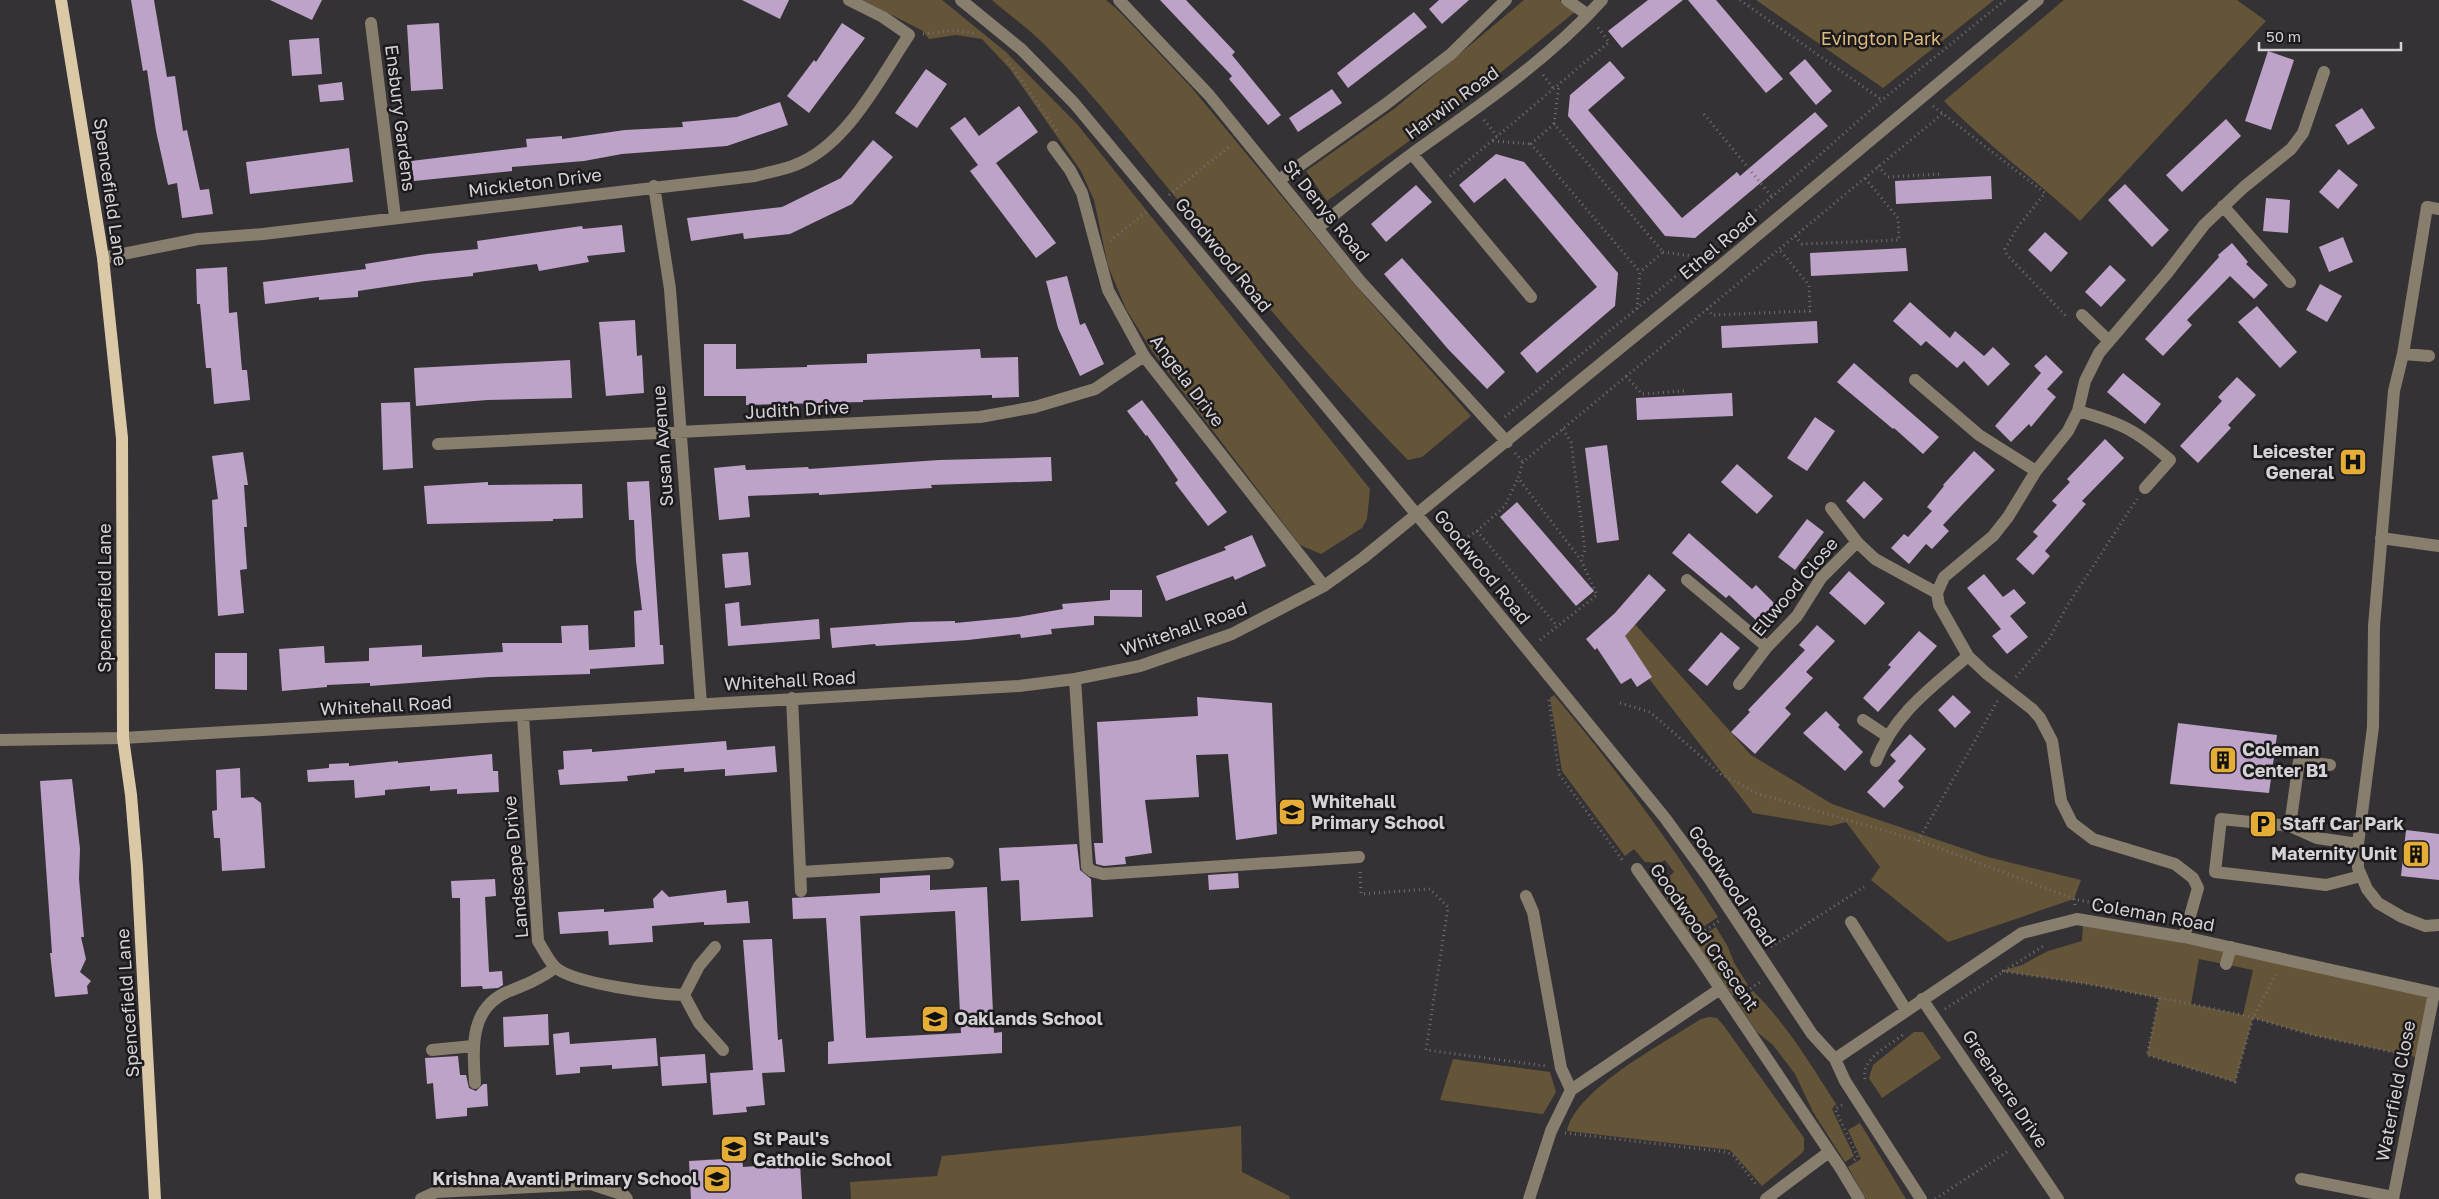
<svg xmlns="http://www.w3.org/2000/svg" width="2439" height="1199" viewBox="0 0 2439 1199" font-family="'Golos Text',sans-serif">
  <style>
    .green { fill: #655538; fill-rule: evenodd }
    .building { fill: #bda3c7; fill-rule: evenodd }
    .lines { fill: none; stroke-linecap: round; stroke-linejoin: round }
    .path { stroke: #716f72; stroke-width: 3; stroke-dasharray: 1 4; stroke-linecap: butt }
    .minor { stroke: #877e6e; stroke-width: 12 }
    .major { stroke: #dbc8a7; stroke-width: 12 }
    .labels { text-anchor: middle; stroke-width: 5; stroke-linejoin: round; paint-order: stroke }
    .park-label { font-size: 18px; fill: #dcba7d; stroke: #1c1a1c }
    .street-label { font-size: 18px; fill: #d4d2d5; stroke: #1c1a1c }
    .poi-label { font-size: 18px; font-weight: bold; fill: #d4d2d5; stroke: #1c1a1c; text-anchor: start }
  </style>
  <rect width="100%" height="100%" fill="#353236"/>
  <path class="green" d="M863,0H942L1006,52L1077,124L1370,489L1367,519L1362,528L1321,554L1300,545L1152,351L1126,309L1108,266L1094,200L1081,171L1010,69L982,39L956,35L929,39L923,31Z
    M992,0H1106L1118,10L1191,87L1356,286L1471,416L1422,457L1408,460C1332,383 1261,300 1192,217C1143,159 1097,97 1044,44C1028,28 1009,15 992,0Z
    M1524,0H1559L1576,11L1483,87L1327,201L1306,171L1394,109Z
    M1756,0H1994L1883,88Z
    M2064,0H2237L2266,21L2080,221C2036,180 1986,144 1944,101Z
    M1634,623L1751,755L1832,804L1988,857L2081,880L2074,899L1948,942L1871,880L1880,867L1846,822L1831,826L1753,813L1616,636Z
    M1554,695C1614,766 1668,839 1718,917L1691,935C1680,918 1651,891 1674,872L1665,860L1660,863L1645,862L1634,849L1625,856L1562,771L1550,698Z
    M2086,920L2434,993L2420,1058L2312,1035L2253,1018L2235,1082L2147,1055L2159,998L2087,984L2001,971L2022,965L2048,951L2082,941L2083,924ZM2199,959L2253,970L2243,1015L2191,1004Z
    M1716,927L1728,947L1734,963L1748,985L1733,996L1695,941Z
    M1753,991C1786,1023 1811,1065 1836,1104L1832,1109L1854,1156L1845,1162L1813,1112L1795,1074L1773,1045L1757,1032L1737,1002Z
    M1709,1017L1717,1018L1724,1026L1804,1138V1150L1801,1154L1762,1186L1730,1150L1567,1131C1576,1089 1664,1043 1701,1019Z
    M1914,1032H1923L1941,1058L1882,1098L1869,1078L1873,1065Z
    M1453,1059L1550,1072L1556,1092L1543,1114L1440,1100Z
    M1860,1123L1906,1199H1866L1848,1167L1861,1159L1848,1130Z
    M1241,1126L1242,1172L1289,1196L1290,1199H851L850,1182L937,1176L942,1156Z"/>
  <path class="building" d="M131,0H154L167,77L175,76L183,131L187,130L200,190L209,189L213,214L182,218L177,183L168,185L156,131L147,70L143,71Z
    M270,0H322L312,20Z
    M742,0H789L780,19Z
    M1160,0H1186L1235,52L1232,55L1281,115L1268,125L1229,79L1232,76Z
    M1439,0H1469L1442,24L1429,9Z
    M1648,0H1683L1622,48L1608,31Z
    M1688,0H1716L1783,79L1766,93Z
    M1414,12L1427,27L1348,88L1337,73Z
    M439,23L443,89L411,91L407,25Z
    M842,23L865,38L809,113L787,96L814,60L816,62Z
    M319,38L322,74L292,76L289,40Z
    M2268,51L2294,60L2271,130L2245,121Z
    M1805,59L1832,91L1816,105L1789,73Z
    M1610,61L1625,78L1588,110L1682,218L1737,172L1740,176L1815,112L1828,126L1695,238L1665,236L1568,116L1570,95Z
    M926,69L947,84L917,128L895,113Z
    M342,82L344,100L320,102L318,85Z
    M1332,89L1342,103L1298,132L1289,118Z
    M780,102L788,125L727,146L622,154L584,161L512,167V171L414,181L411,161L527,147L526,139L562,136V139L625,130L683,127L682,122L737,117Z
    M1019,106L1038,132L996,163L1056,243L1036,258L970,171L978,165L950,128L965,117L979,136Z
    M2362,108L2375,128L2348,145L2335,125Z
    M2226,119L2241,136L2182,192L2166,175Z
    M873,140L893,157L852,204L790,234L744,239L743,233L691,241L687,218L782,207L841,178Z
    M349,148L353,182L250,194L246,162Z
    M1496,154L1524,162L1618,273L1615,306L1537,373L1520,353L1597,287L1505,178L1474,203L1459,185Z
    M2339,169L2358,185L2338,209L2319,192Z
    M1991,176L1992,199L1896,204L1895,181Z
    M2125,184L2169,230L2152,247L2108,200Z
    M1416,185L1432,202L1386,242L1371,224Z
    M2266,198L2290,200L2288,233L2263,231Z
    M622,225L625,252L587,256L589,262L539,271L537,264L473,273V276L425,281L358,291V297L319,300V297L265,304L263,282L366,269L365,264L427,254L478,249L477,241L582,226L583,229Z
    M2045,232L2068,253L2051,272L2028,250Z
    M2343,237L2353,262L2329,272L2319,247Z
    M2232,243L2248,262L2246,264L2268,285L2254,299L2230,276L2187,320L2192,325L2163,356L2145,339L2219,257L2218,255Z
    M1906,248L1908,271L1811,276L1810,253Z
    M1402,258L1505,372L1487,389L1448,349L1384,274Z
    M2110,265L2126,280L2101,307L2085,292Z
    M227,267L229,313L237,312L242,370H247L250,400L214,404L211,368H206L200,304H197L196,269Z
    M1067,276L1080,325L1085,323L1104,364L1080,376L1058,328L1046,281Z
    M2320,284L2342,296L2327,322L2306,310Z
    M1910,302L1950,338L1955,331L1984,356L1993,347L2010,364L1988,386L1964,361L1957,368L1926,341L1921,346L1893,321Z
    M2257,306L2297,352L2280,368L2238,322Z
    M635,320L637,356L642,355L644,393L606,396L599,322Z
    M1817,321L1818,343L1722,348L1721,326Z
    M704,344H736V369L807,367V365L867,363V354L980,349L981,358L1018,357L1019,397L992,398V395L863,400V402L746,405V396H704Z
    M2046,355L2063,372L2047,389L2056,397L2031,427L2029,424L2011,442L1995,426L2041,373L2034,366Z
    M570,360L572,398L487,400L416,406L414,368Z
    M1854,363L1939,437L1923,454L1894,428L1893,429L1837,382Z
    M2123,373L2161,404L2145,424L2107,392Z
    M2237,377L2256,395L2228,425L2231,428L2198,463L2180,446L2222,401L2218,397Z
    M1732,393L1733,416L1637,420L1636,398Z
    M1142,400L1227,512L1208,526L1175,483L1178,480L1147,435L1146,436L1127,411Z
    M410,402L413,468L383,470L381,403Z
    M1815,417L1835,431L1807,471L1787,458Z
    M2105,439L2124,458L2082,501L2086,504L2045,551L2050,556L2033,575L2016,559L2038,536L2033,532L2057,505L2052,501L2070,482L2067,479Z
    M1607,445L1619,540L1597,543L1585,448Z
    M1974,451L1995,470L1943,525L1949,531L1932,549L1926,544L1909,564L1891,548L1904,534L1908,537L1932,511L1927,507L1944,486L1943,485Z
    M243,452L248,485H244L247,527H244L247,569L240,570L244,613L218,616L212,500L218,499L212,456Z
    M1051,457L1052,481L931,485L932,488L819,495V493L748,496L750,517L719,520L714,468L745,465L746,470L808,467L809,469L939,460Z
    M1737,464L1773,496L1757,514L1721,482Z
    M649,481L660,645H663L664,664L590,669V674L489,677L370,686V683L327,685V687L282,691L279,649L324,646L325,663L369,661V648L422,645V657L503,652L502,643H562L561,626L588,625L589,650L635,647L634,611L642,610L636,561L634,520H629L627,482Z
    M1864,481L1883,499L1864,519L1846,501Z
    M488,482V485L582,484L583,518L553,519V521L427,524L424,486Z
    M1517,502L1594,591L1576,606L1500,517Z
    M1807,519L1824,532L1795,570L1778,557Z
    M1689,533L1752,589L1756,585L1776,605L1759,623L1729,595L1726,598L1672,553Z
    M1252,535L1266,566L1235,580L1233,576L1166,601L1156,576L1226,550L1224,547Z
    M748,552L751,585L725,588L722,554Z
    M1849,571L1885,603L1865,625L1829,593Z
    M1649,574L1666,590L1625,636L1652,677L1637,687L1631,678L1621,684L1597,648L1595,650L1586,639L1615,613Z
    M1984,574L2003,597L2014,589L2026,603L2010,616L2028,637L2007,654L1992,636L2001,629L1967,588Z
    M1110,590H1142V617L1094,616V625L1051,629L1052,634L1021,638L1020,634L968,640L876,646L875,644L832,648L830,628L911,622L955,621V623L1018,617L1063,609L1062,604L1110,600Z
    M739,602L741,626L819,619L820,639L728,646L725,604Z
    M1817,625L1835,641L1806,672L1813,678L1785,708L1791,714L1755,754L1731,732L1750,712L1748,710L1805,650L1799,645Z
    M1919,631L1937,646L1878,712L1863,698L1891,667L1888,665Z
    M1721,632L1740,648L1707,686L1688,670Z
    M215,653H247V690L215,689Z
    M1953,695L1971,712L1955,728L1938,710Z
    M1197,697L1272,703L1277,834L1236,840L1228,754L1196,755L1199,797L1145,800L1152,853L1125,857L1126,864L1104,866L1096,864L1094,843H1103L1097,722L1198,716Z
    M1826,711L1840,725L1838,727L1863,752L1845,771L1803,733Z
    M2178,723L2277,735L2269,793L2170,784Z
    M1910,734L1926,749L1898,781L1904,787L1884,808L1867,792L1896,761L1890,755Z
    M726,741L727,750L775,746L777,772L725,776V769L684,772V768L655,770V773L627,776L628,781L560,785L558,770L564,769L563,751L592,749V752Z
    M492,754L493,771H498L499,792L457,794V789L430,791V786L385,790V795L355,798L354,780L308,782L307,770L329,768V764L349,763V766L398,761V763Z
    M240,768L241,798L253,797L261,803L265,868L222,871L220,838H214L212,811L217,810L216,770Z
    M72,779L80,849L79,879L84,937H81L86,959L80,972L91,981L87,986L88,994L55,997L50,953H52L40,781Z
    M2406,830L2439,834V880L2401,876Z
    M1077,844L1080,870L1091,879L1093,917L1021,921L1019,880L1001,881L999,848Z
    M1238,873L1239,888L1209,890L1208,875Z
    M930,875V890L987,887L994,1033L1002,1032V1053L828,1064V1042L834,1041L826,918L793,919L792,898L880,893V878ZM955,911L961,1033L866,1038L860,916Z
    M495,879L496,896L485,897L489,972L502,971L503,985L498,988L483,989L482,986L461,987L460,898H452L451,881Z
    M662,890L669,897L726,890L727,903L748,901L750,923L704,925V922L652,926L653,942L609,945L608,931L560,934L558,912L604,909V912L654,908L653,899Z
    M772,939L778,1040L782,1039L785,1072L762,1073L765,1105L746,1107L747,1112L713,1115L710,1073L753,1070L743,940Z
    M548,1014L549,1045L504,1047L503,1017Z
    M569,1032L570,1044L656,1038L658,1066L612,1069V1065L580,1067V1073L556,1075L553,1034Z
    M705,1054L707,1083L662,1086L660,1057Z
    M458,1056L460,1075H466L469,1088L476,1091L483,1084H487L488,1106L467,1108V1116L436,1119L433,1083L427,1084L425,1058Z
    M742,1158L743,1167L800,1163L802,1199H691L689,1161Z"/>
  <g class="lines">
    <path class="path" d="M1740,0L1882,100
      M923,34L955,30L976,34
      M1007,60L1057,131L1056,133
      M1543,75L1554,89
      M1933,106L2045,193L2017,228L2005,249L2007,255L2067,317
      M1704,114L1772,197
      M1484,120L1497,136
      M1554,124L1559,85
      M1493,141L1531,144
      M1878,166L1888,177L1942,174
      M1450,176L1609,42L1596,25
      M1169,195L1230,146
      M1795,236L1802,244L1899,240L1898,218L1865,178
      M1110,241L1146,212
      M1663,252L1699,257
      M1637,309L1640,272L1531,144L1554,124L1663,252L1640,272
      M1707,309L1712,315L1810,311L1809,285L1779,249
      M1626,376L1642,394L1684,391
      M1505,417L1772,197L1882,100L2005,0
      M1563,429L1571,442L1585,550L1581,559
      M1515,453L1523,462
      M1477,531L1557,626
      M1460,542L1477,531L1505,506L1518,478
      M1540,640L1597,595L1581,560L1518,478L1523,462L1942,114
      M2016,677L2049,639L2067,606L2137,499
      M1549,700L1559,774L1624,862
      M1620,703L1650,712L1721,774L1756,793L1926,843L2074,899
      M1918,841L1998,700
      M1360,872L1361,894L1430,889L1448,907L1426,1050L1546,1066
      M2075,905L2074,899L2113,907
      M1701,933L1719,921
      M1771,947L1864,887
      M2002,971L2087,984L2191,1004L2243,1015L2312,1035L2406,1055
      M1742,994L1760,982
      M2159,998L2147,1055L2235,1082L2253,1018L2277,972
      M1945,1009L2045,945
      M1865,1079C1860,1059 1890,1045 1904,1034
      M1842,1105L1835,1109L1858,1157L1854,1160
      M1565,1133L1727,1152L1734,1156L1757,1186
      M1935,1199L2007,1152"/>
    <path class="minor" d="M961,0L1021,49L1074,103L1447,551L1665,818L1708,877L1812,1034L1835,1059L1845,1081L1921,1199
      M1119,0L1209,95L1360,281L1507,442
      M1567,0L1588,15
      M371,23L395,217
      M1053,147L1070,170L1082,193L1108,290L1144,356L1324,586
      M1412,154L1531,297
      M1279,180L1386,104L1451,54L1506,0
      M654,186L670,289L701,704
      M2223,206L2290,282
      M2439,209L2427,207L2403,354L2394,391L2374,626L2373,727L2358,844V868L2367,889L2378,903L2402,917L2425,926L2439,925
      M1317,228C1349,203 1380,177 1413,153C1479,106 1547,61 1602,0
      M103,258L198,239L263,234L755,176C768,172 783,170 795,165C847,146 880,78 909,35L883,17L849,0
      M2082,315L2109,341
      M2403,354L2429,356
      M1915,380L1979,435L2036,471
      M2078,411C2121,423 2136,430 2170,460L2145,488
      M438,444L980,417L1035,407L1095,389L1144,356
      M1831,508L1857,542
      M2381,538L2439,546
      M1687,580L1767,647
      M1075,679L1087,867L1092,871L1103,874L1359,857
      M1739,684L1767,647L1797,616L1821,578L1857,542L1875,559L1937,593
      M792,698L801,891
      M523,716L538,941C543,949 548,960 555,967C573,984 658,994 684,995
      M1863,720L1887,736
      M0,740L123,738L1019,686L1075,679L1140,666L1232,634L1324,586L1363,558L1718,268L2038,0
      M1876,761C1895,713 1931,688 1968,656
      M2330,765L2299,761L2290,826L2221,819L2215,872L2326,885L2361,876
      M2290,826L2317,838L2358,844
      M1637,869L1701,960L1841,1169L1859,1199
      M801,872L948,863
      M1526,896L1533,912L1561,1068L1571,1090
      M1851,922L1906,1010
      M2184,937L2198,888L2193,878L2175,864L2093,839L2072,823L2061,801L2052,741L2040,718L2032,709L1986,673L1968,656L1939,605L1937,593L1944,577L1993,536L2008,517L2036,471L2068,431L2078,411L2085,381L2099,353L2168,272L2204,225L2244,187L2291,149L2303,133L2324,72
      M715,947L699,966L684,995L699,1023L723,1050
      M2226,964L2231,947
      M1922,999L2058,1199
      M432,1050L473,1046
      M1835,1059L2022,933L2077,919L2184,937L2439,994
      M475,1083C473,1048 469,1009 507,992C525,985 540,979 555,968
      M2301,1179L2393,1197
      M421,1199L436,1192L591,1184L624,1195L627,1199
      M1529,1199L1551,1131L1571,1090L1720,989
      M1766,1199L1829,1152
      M2393,1199L2434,993"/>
    <path class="major" d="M61,0L103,258L122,438L123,738L131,795L137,867L155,1199"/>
  </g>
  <defs>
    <g id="hospital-square" transform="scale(1.4375)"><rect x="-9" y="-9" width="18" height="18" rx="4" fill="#e5ad35" stroke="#1c1a1c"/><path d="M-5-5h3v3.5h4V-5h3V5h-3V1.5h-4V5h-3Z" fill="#111"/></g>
    <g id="building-square" transform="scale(1.4375)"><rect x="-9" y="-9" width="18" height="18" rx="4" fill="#e5ad35" stroke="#1c1a1c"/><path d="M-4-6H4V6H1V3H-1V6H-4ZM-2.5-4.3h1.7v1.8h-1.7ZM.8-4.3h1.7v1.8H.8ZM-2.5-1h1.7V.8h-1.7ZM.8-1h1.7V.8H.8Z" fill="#111"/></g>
    <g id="school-square" transform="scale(1.4375)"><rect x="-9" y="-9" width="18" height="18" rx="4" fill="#e5ad35" stroke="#1c1a1c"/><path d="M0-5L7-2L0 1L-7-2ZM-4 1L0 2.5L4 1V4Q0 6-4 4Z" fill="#111"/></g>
    <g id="parking-square" transform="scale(1.4375)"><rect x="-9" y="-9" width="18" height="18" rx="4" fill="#e5ad35" stroke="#1c1a1c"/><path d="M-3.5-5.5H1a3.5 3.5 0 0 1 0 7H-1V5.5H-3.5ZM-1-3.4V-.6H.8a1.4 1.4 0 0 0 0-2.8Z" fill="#111"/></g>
  </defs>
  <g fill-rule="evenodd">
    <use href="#hospital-square" x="2353" y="462"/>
    <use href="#building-square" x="2223" y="760"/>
    <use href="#school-square" x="1292" y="812"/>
    <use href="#parking-square" x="2263" y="824"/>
    <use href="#building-square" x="2416" y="854"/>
    <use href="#school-square" x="935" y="1019"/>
    <use href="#school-square" x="734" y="1149"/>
    <use href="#school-square" x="717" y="1179"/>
  </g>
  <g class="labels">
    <g class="park-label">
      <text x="1881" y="45">Evington Park</text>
    </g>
    <g class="street-label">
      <text transform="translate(1452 103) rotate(-36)" y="6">Harwin Road</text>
      <text transform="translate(400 118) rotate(83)" y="6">Ensbury Gardens</text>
      <text transform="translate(535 183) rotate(-7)" y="6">Mickleton Drive</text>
      <text transform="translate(110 192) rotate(82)" y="6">Spencefield Lane</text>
      <text transform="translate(1326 211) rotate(51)" y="6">St Denys Road</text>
      <text transform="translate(1718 246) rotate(-40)" y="6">Ethel Road</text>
      <text transform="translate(1223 255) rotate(51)" y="6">Goodwood Road</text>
      <text transform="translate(1187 381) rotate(53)" y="6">Angela Drive</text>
      <text transform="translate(797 410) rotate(-3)" y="6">Judith Drive</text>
      <text transform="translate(663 446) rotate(-94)" y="6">Susan Avenue</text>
      <text transform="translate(1482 567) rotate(51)" y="6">Goodwood Road</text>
      <text transform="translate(1795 587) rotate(-50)" y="6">Ellwood Close</text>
      <text transform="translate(105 598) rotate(-90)" y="6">Spencefield Lane</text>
      <text transform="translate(1184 629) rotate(-19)" y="6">Whitehall Road</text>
      <text transform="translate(790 681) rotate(-3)" y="6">Whitehall Road</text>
      <text transform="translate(386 706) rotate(-3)" y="6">Whitehall Road</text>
      <text transform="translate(516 867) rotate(-95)" y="6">Landscape Drive</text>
      <text transform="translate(1732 886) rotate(56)" y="6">Goodwood Road</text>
      <text transform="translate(2153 915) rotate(10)" y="6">Coleman Road</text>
      <text transform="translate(1704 937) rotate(55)" y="6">Goodwood Crescent</text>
      <text transform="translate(128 1003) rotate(-94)" y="6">Spencefield Lane</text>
      <text transform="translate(2005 1089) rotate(56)" y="6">Greenacre Drive</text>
      <text transform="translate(2396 1091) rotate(-79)" y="6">Waterfield Close</text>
    </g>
    <g class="poi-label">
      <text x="2334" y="458" text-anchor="end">Leicester<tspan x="2334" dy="21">General</tspan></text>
      <text x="2242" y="756">Coleman<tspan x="2242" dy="21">Center B1</tspan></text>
      <text x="1311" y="808">Whitehall<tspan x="1311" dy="21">Primary School</tspan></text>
      <text x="2282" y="830">Staff Car Park</text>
      <text x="2397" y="860" text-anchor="end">Maternity Unit</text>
      <text x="954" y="1025">Oaklands School</text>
      <text x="753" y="1145">St Paul's<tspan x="753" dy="21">Catholic School</tspan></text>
      <text x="698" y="1185" text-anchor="end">Krishna Avanti Primary School</text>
    </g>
  </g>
  <path d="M2259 42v8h142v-8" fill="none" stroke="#d4d2d5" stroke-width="2.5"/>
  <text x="2266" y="42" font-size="15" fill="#d4d2d5" stroke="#1c1a1c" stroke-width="4" paint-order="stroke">50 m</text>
</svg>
